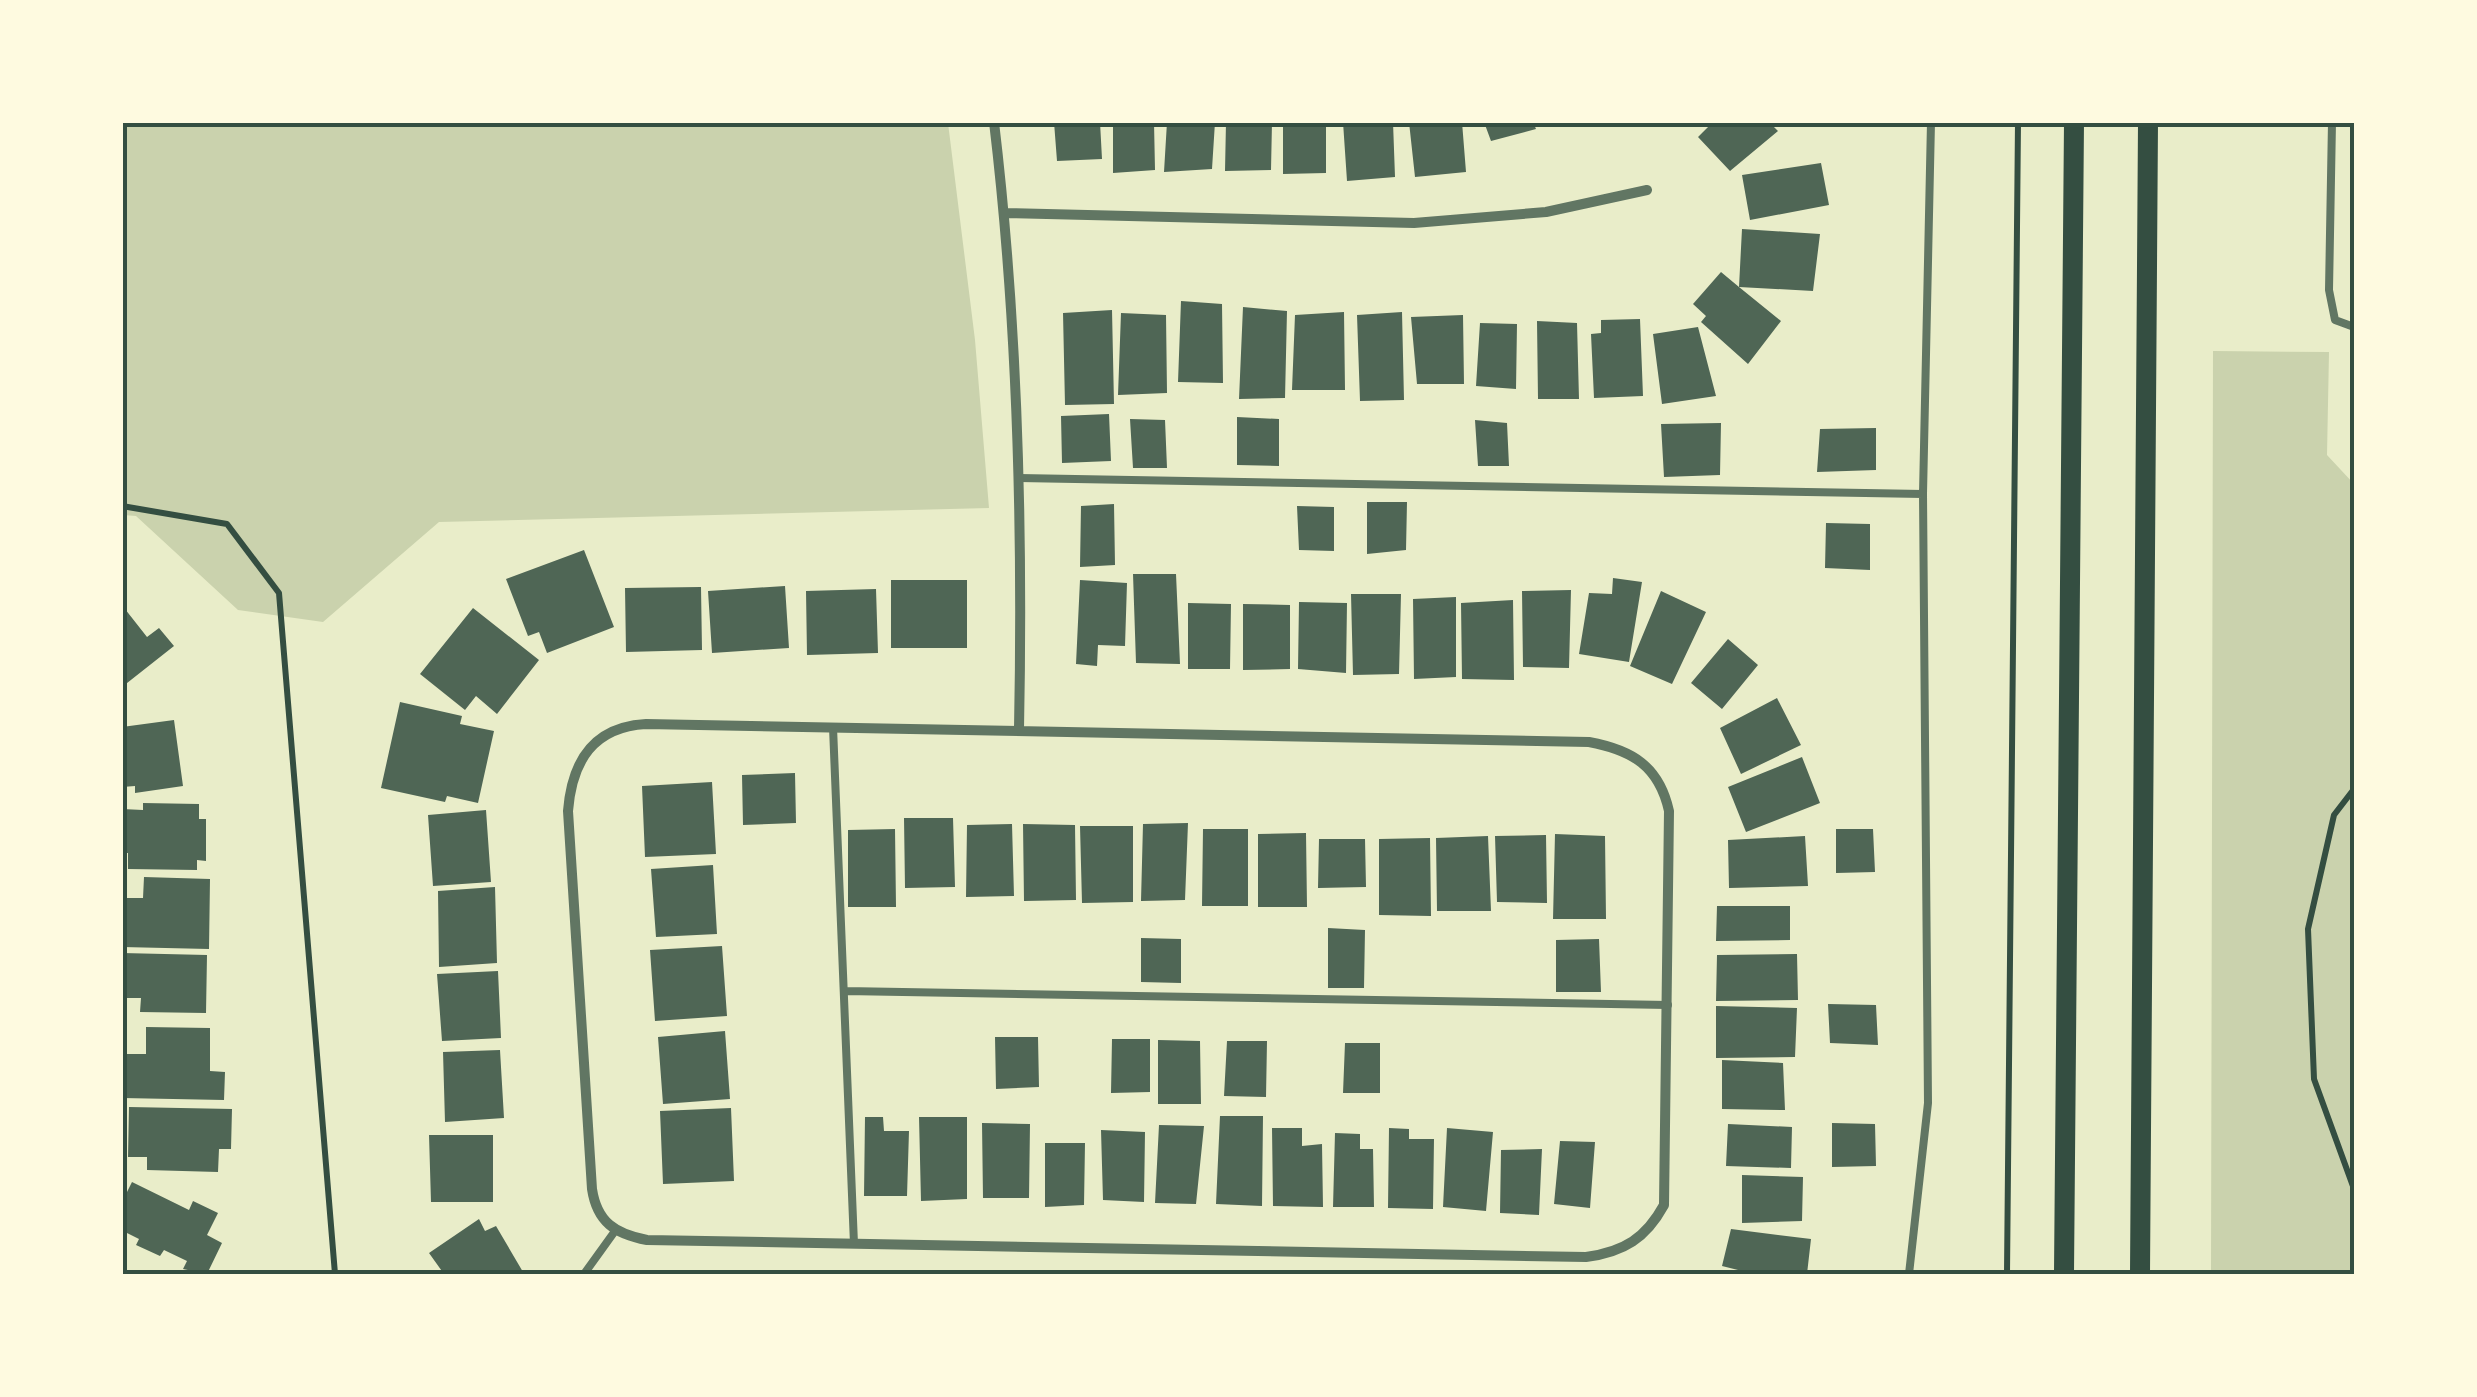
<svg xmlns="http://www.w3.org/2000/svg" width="2477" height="1397" viewBox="0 0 2477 1397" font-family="Poppins,sans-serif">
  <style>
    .green { fill: #cad2ad }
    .building { fill: #4f6655 }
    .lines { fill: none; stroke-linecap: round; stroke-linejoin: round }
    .path { stroke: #344e41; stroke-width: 6 }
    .service { stroke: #617663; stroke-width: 8 }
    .minor { stroke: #617663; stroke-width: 10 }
    .secondary { stroke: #344e41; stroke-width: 20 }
    .neatline { fill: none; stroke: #344e41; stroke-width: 4 }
  </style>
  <rect width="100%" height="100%" fill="#e9edc9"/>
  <path class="green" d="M123,123H948L975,340L989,508L439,522L323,622L238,610L136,516L123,515Z
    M2213,351L2329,352L2327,455L2354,484V1274H2211Z"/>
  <path class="building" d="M1054,122H1100L1102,159L1057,161Z
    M1113,122H1154L1155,170L1113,173Z
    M1167,122H1215L1212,169L1164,172Z
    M1226,122H1272L1271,170L1225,171Z
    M1283,122H1326V173L1283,174Z
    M1343,122H1393L1395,177L1347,181Z
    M1409,122H1462L1466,172L1415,177Z
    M1484,122H1533L1536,129L1491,141Z
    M1713,122H1769L1778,131L1730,171L1698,137Z
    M1821,163L1829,205L1750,220L1742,175Z
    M1742,229L1820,234L1813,291L1739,287L1781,321L1748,364L1701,322L1706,316L1693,304L1721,272L1739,287Z
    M1181,301L1222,304L1223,383L1178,382Z
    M1243,307L1287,311L1285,398L1239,399Z
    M1112,310L1114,404L1065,405L1063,313Z
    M1344,312L1345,390H1292L1295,315Z
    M1402,312L1404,400L1360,401L1357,315Z
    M1121,313L1166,315L1167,393L1118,395Z
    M1463,315L1464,384H1417L1411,317Z
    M1640,319L1643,396L1594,398L1591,334L1601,333V320Z
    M1537,321L1577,323L1579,399H1538Z
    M1480,323L1517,324L1516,389L1476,386Z
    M1698,327L1716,396L1662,404L1653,334Z
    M1109,414L1111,461L1062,463L1061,416Z
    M1237,417L1279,419V466L1237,465Z
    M1130,419L1165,420L1167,468H1133Z
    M1475,420L1507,423L1509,466H1478Z
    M1721,423L1720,475L1664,477L1661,424Z
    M1876,428V470L1817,472L1820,429Z
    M1367,502H1407L1406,550L1367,554Z
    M1114,504L1115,565L1080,567L1081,506Z
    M1297,506L1334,507V551L1299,550Z
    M1826,523L1870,524V570L1825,568Z
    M584,550L614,627L547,653L539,632L528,636L506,579Z
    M1133,574H1176L1180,664L1136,663Z
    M1613,578L1642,582L1629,662L1579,654L1589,593L1612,594Z
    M891,580H967V648H891Z
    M1080,580L1127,583L1125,646L1098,645L1097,666L1076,664Z
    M785,586L789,648L712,653L708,591Z
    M701,587L702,650L626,652L625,588Z
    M876,589L878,653L807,655L806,591Z
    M1571,590L1569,668L1523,667L1522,591Z
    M1661,591L1706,612L1672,684L1630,666Z
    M1351,594H1401L1399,674L1353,675Z
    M1456,597V677L1414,679L1413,599Z
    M1513,600L1514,680L1462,679L1461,603Z
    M1299,602L1347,603L1346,673L1298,669Z
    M1188,603L1231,604L1230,669H1188Z
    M1243,604L1290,605V669L1243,670Z
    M473,608L539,660L497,714L476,696L465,710L420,674Z
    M125,609L147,637L159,628L174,646L122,687Z
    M1728,639L1758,665L1722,709L1691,683Z
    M1777,698L1801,745L1741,774L1720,728Z
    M400,702L462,716L460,724L494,731L478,803L447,796L445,802L381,788Z
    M174,720L183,786L135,793V786L122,787V727Z
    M1802,757L1820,803L1746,832L1728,787Z
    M795,773L796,823L743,825L742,775Z
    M712,782L716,854L645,857L642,786Z
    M143,803L199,804V819H206V861L197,860V870L128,869V853H122V809L143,810Z
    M486,810L491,882L433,886L428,815Z
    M904,818H953L955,887L905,888Z
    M1188,823L1185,900L1141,901L1143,824Z
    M1012,824L1014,896L966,897L967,825Z
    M1023,824L1075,825L1076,900L1024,901Z
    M1080,826H1133V902L1082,903Z
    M895,829L896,907H848V830Z
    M1203,829H1248V906H1202Z
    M1836,829H1873L1875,872L1836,873Z
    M1306,833L1307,907H1258V834Z
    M1555,834L1605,836L1606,919H1553Z
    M1546,835L1547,903L1497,902L1495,836Z
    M1488,836L1491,911H1437L1436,838Z
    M1805,836L1808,886L1729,888L1728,840Z
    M1430,838L1431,916L1379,915V839Z
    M1319,839H1365L1366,887L1318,888Z
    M713,865L717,934L656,937L651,869Z
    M144,877L210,879L209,949L122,947V898H143Z
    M495,887L497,963L439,967L438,891Z
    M1717,906H1790V940L1716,941Z
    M1328,928L1365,930L1364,988H1328Z
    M1141,938L1181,939V983L1141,982Z
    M1599,939L1601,992H1556V940Z
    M722,946L727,1016L655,1021L650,950Z
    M122,953L207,955L206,1013L140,1012L141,998H122Z
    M1797,954L1798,1000L1716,1001L1717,955Z
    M498,971L501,1038L442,1041L437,974Z
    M1828,1004L1876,1005L1878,1045L1830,1043Z
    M1716,1006L1797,1008L1795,1057L1716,1058Z
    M146,1027L210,1028V1071L225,1072L224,1100L122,1098L123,1054H146Z
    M725,1031L730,1099L663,1104L658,1037Z
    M995,1037H1038L1039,1087L996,1089Z
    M1112,1039H1150V1092L1111,1093Z
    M1158,1040L1200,1041L1201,1104H1158Z
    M1227,1041H1267L1266,1097L1224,1096Z
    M1345,1043H1380V1093H1343Z
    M500,1050L504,1118L445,1122L443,1052Z
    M1722,1060L1783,1063L1785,1110L1722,1109Z
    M129,1107L232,1109L231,1149H219L218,1172L147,1170V1157H128Z
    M731,1108L734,1181L663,1184L660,1111Z
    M1220,1116H1263L1262,1206L1216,1204Z
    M865,1117H883L884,1131H909L907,1196H864Z
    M919,1117H967V1199L921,1201Z
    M982,1123L1030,1124L1029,1198H983Z
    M1832,1123L1875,1124L1876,1166L1832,1167Z
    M1728,1124L1792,1127L1791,1168L1726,1166Z
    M1159,1125L1204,1126L1196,1204L1155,1203Z
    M1272,1128H1302V1146L1322,1144L1323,1207L1273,1206Z
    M1389,1128L1409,1129V1139H1434L1433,1209L1388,1208Z
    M1447,1128L1493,1132L1486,1211L1443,1207Z
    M1101,1130L1145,1132L1144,1202L1103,1200Z
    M1335,1133L1360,1134V1149H1373L1374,1207H1333Z
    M429,1135H493V1202H431Z
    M1560,1141L1595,1142L1590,1208L1554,1204Z
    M1045,1143H1085L1084,1205L1045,1207Z
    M1542,1149L1539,1215L1500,1213L1501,1150Z
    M1742,1175L1803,1177L1802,1221L1742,1223Z
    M132,1182L189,1210L193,1201L218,1213L207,1235L222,1243L207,1274L183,1269L187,1261L164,1250L160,1256L136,1245L139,1239L123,1231L122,1202Z
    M479,1219L485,1231L496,1226L523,1272L444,1274L429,1253Z
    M1731,1229L1811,1239L1807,1274H1737L1738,1270L1722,1266Z"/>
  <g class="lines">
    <path class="path" d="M122,506L227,524L279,593L335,1274
      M2354,789L2334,815L2308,929L2314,1079L2354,1189
      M2007,1274L2018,122"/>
    <path class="service" d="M2332,122L2329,290L2335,320L2354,327
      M1019,478L1923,494
      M833,727L854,1244
      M845,991L1668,1005
      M584,1274L615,1231
      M1909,1274L1928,1103L1923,494L1931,122"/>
    <path class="minor" d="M994,122C1018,323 1023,527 1019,729
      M1005,213L1414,223L1546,212L1647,190
      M646,724L1589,742C1632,750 1659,766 1669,811L1664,1205C1646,1238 1624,1252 1586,1257L647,1240C615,1234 597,1222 592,1189L568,811C572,761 593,727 646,724Z"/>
    <path class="secondary" d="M2064,1274L2074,122
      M2140,1274L2148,122"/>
  </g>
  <rect width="2477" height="1397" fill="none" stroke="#fefae0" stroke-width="250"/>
  <rect x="125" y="125" width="2227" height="1147" class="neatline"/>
</svg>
